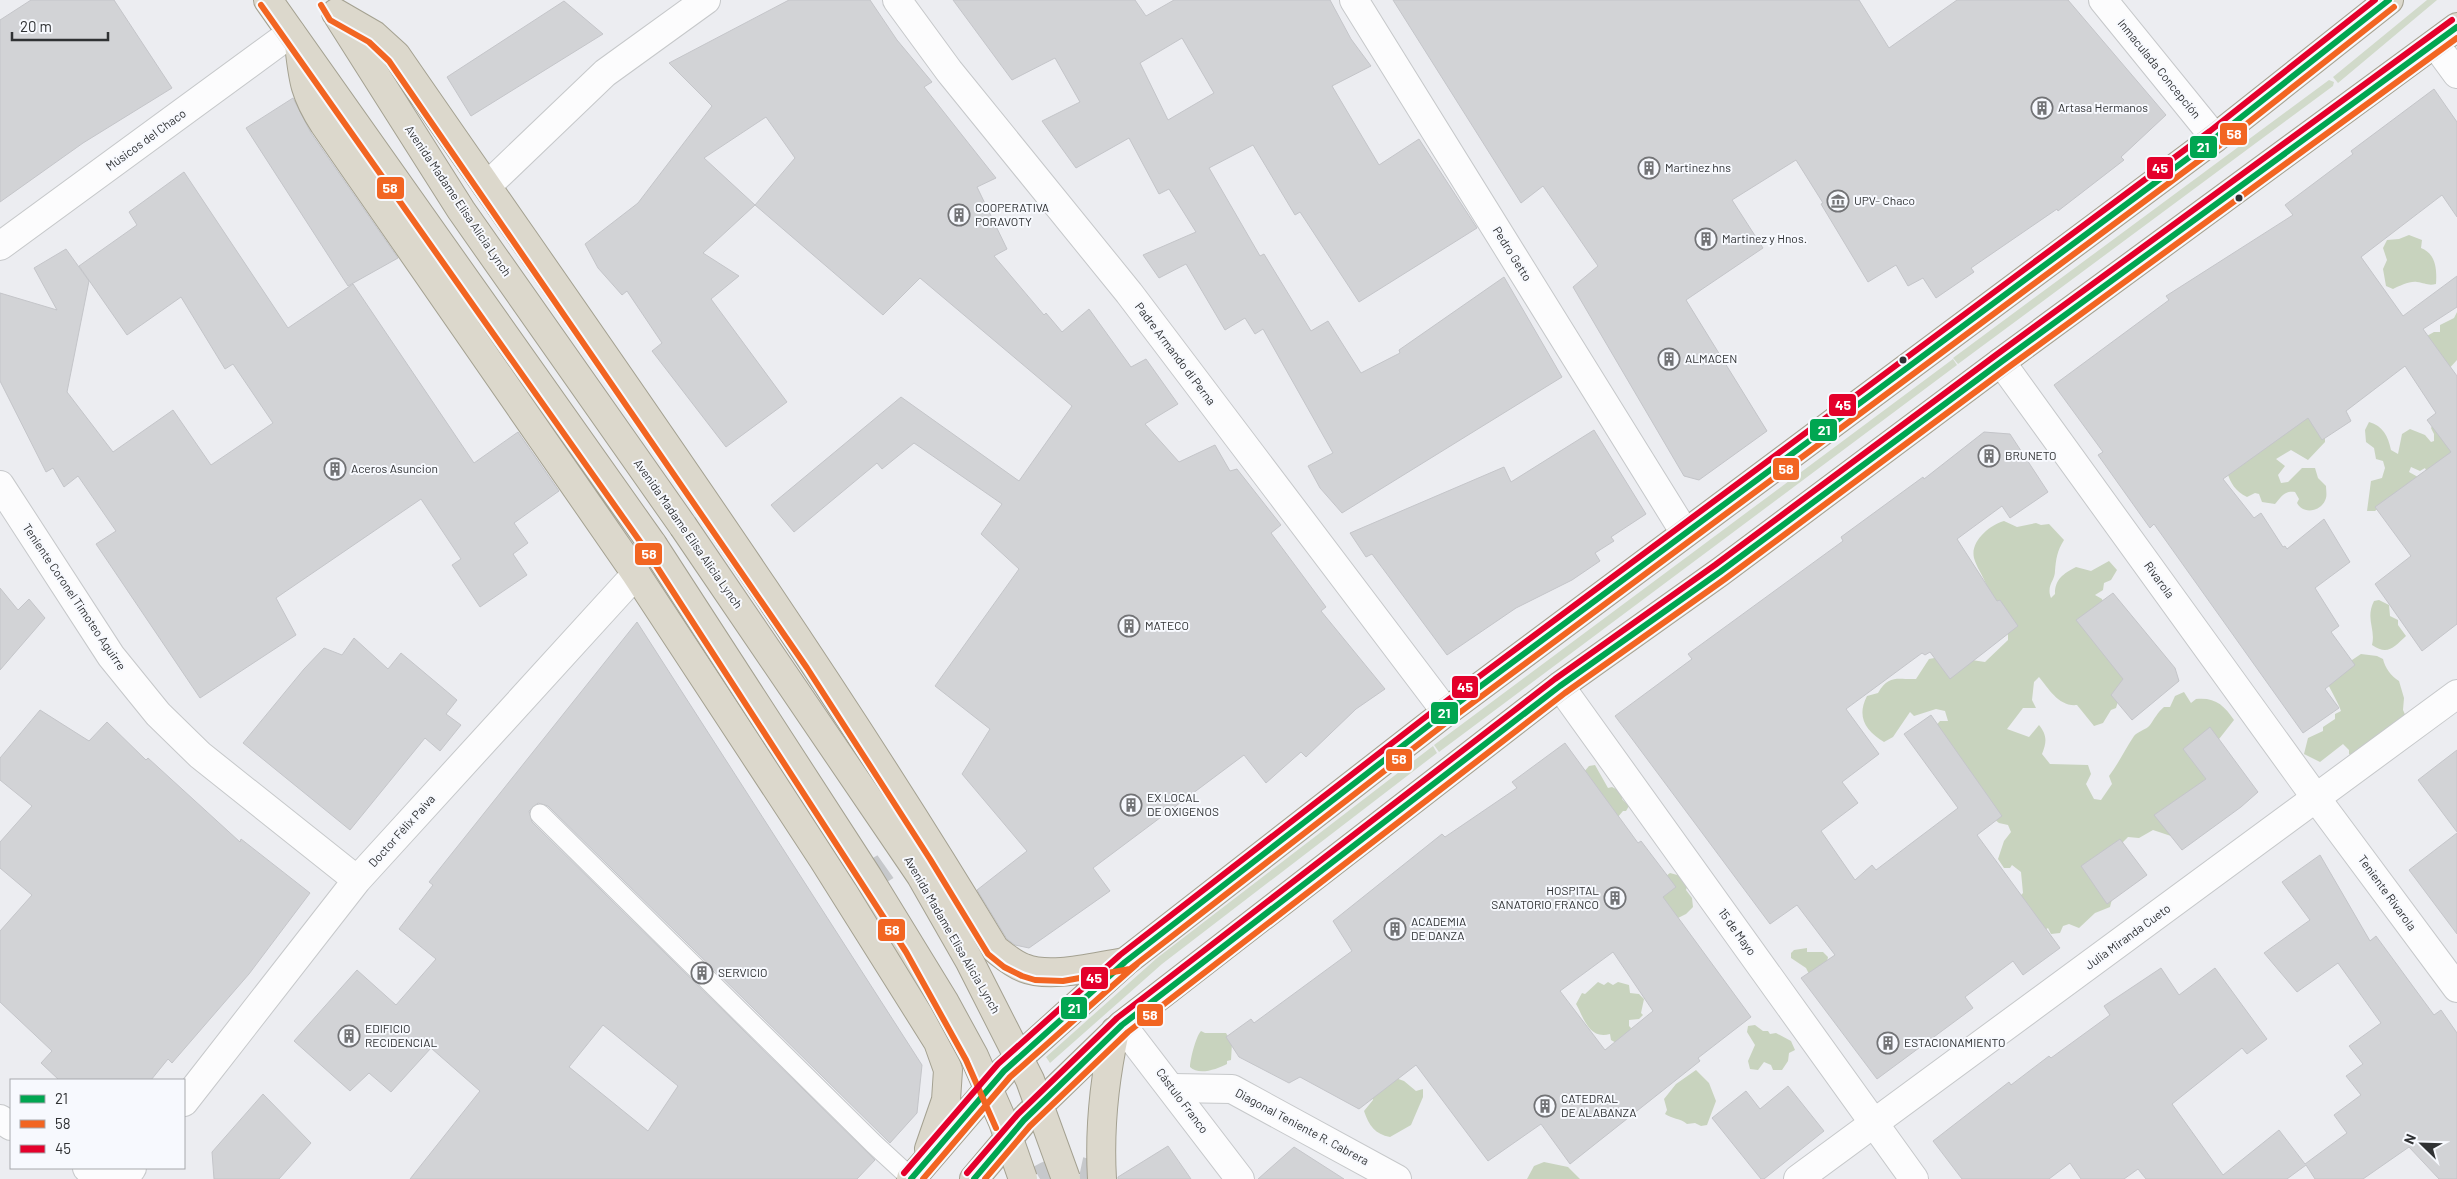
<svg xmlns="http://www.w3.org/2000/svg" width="2457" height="1179" viewBox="0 0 2457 1179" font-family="Barlow,sans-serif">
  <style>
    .green { fill: #d1daca }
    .forest { fill: #c8d3be }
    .building { fill: #d2d3d6; stroke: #c4c5c9; fill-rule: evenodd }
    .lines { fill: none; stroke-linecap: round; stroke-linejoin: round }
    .trunk-tunnel { stroke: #c6c8cb; stroke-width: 28; stroke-dasharray: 28 14; stroke-linecap: butt }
    .service-casing { stroke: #c6c8ca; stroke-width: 21 }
    .pedestrian-casing { stroke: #c6c8ca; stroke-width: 30 }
    .minor-casing { stroke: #c6c8ca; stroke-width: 30 }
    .tertiary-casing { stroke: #c6c8ca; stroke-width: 30 }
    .secondary-casing { stroke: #c6c8ca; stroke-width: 30 }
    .trunk-casing { stroke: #a4a191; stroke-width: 30 }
    .service { stroke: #fcfcfd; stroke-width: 19 }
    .pedestrian { stroke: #fcfcfd; stroke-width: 28 }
    .minor { stroke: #fcfcfd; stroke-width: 28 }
    .tertiary { stroke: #fcfcfd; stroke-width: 28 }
    .secondary { stroke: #fcfcfd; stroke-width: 28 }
    .trunk { stroke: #dcd8cc; stroke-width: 28 }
    .trunk-bridge-casing { stroke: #a4a191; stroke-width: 30; stroke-linecap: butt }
    .trunk-bridge { stroke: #dcd8cc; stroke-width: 28 }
    .bus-1-casing { stroke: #f7f9fe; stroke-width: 10 }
    .bus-2-casing { stroke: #f7f9fe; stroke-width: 10 }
    .bus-3-casing { stroke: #f7f9fe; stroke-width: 10 }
    .bus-1 { stroke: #00a651; stroke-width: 6 }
    .bus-2 { stroke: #f26522; stroke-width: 6 }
    .bus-3 { stroke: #e4002b; stroke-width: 6 }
    .bus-dot { fill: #303234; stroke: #f7f9fe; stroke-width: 2 }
    .labels { text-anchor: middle; stroke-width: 4; stroke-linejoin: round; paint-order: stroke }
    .street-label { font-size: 12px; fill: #303234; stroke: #f7f9fe }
    .poi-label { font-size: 12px; fill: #303234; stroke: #f7f9fe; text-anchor: start }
    .line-badge { stroke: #f7f9fe; stroke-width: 2 }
    .badge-label { font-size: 14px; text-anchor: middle; font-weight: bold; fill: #fff }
  </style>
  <rect width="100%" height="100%" fill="#ecedf1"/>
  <path class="green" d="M2427,0H2437L2338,83L2333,77Z
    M2329,80L2334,82L2333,86L1958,364L1953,358Z
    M1953,359L1957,365L1439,752L1434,745Z
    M1433,746L1437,753L1162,964L1050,1063L1046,1057L1157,958Z"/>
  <path class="forest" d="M2409,235L2422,240L2421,248C2436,254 2437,269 2436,284C2428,286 2425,283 2417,282C2409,281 2400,286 2393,289L2386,286L2383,269L2387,260L2383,248L2387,240L2399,239Z
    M2457,312V360L2445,373L2425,337L2434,332H2440V325L2454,318Z
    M2302,409L2325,431V442L2308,460L2291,450L2276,459L2285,466L2278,475L2281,483L2288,482L2302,468H2315L2318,478L2326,486C2326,489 2327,495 2326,498C2322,512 2303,515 2297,503L2299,499L2295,492C2285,490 2281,497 2275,504L2262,502L2259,494L2255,493L2247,497C2235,491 2231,484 2227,472Z
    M2369,422C2383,426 2388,436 2391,450L2398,454L2402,434L2410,429L2425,435L2431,442L2434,441V434L2431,428L2434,422L2457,450L2431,481L2425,468L2420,471L2411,467L2409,472L2418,477L2375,511H2367L2371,481L2382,478L2385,468L2383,461L2376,459L2374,448L2366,442L2365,430Z
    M2004,521L2017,527L2036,523L2041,525L2049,524L2064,540C2057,551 2056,559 2055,571C2055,581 2046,585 2051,598L2055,594C2055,579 2063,574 2076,567L2091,571L2109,561L2117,570L2111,580L2104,583L2103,590L2095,595L2102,599L2125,678L2116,708L2111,710L2103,723L2094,726L2077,705C2059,707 2049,689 2039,677L2034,682L2032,700L2036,708H2023L2007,729L2029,737L2039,725C2047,735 2047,742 2042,754L2050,764L2088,765L2091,774L2086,784L2094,799L2101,800L2112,784L2109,776C2119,763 2125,749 2134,736C2138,731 2146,730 2150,725C2155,718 2157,713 2164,707H2170L2175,696L2184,692L2191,703L2196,699C2215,697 2224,705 2234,720L2212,748L2209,774L2177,832L2171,836L2153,830L2139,838L2128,837L2123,842L2124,852L2110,907L2095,913L2079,928L2069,924L2063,926L2060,933L2051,934L2048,928L2040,933L2011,905L2023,893L2021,872L2012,865L2010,868H2004L1998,859L2004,841L2011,832L2008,825L1999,823L1994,819L1929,733L1940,721H1948L1945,711L1936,709L1914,716L1910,712L1893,737L1884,742C1866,731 1856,717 1867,696L1878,693C1889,674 1898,680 1916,679L1929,659L1945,656L1985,662L2008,640V623L1980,590L1986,584C1983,576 1976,566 1974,558C1970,541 1990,525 2004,521Z
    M2379,600L2389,605L2390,616L2398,620V625L2406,636C2394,647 2388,656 2372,645C2376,629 2365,619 2374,601Z
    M2361,654L2377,656L2383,659C2385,668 2391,676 2399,681L2404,698L2403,710L2407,719L2354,758L2349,754V750L2343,744L2320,762L2304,754L2308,738L2323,731V727L2335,719V714L2341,711C2340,706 2328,685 2325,678Z
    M1595,765L1608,788L1612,787L1622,792V799L1629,806L1626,811H1623L1617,818L1583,773L1589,766Z
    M1670,873L1681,876L1688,884L1686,890L1692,898L1693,907L1686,914L1678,918V923H1683V927L1635,915L1663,878Z
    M1807,948V952H1823L1828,957L1827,962L1810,976L1806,968L1791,958V953L1794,950Z
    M1598,982L1604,985L1608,982L1613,985L1618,982L1629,985L1630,993L1639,994L1644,999L1641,1013L1643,1015L1639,1019L1629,1020V1026L1631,1028L1628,1037L1618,1044L1611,1040L1610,1034C1589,1040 1584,1018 1576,1004L1582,993L1585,994Z
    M1755,1025L1763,1031H1768L1770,1034L1776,1033L1791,1041L1795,1050L1789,1053L1788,1061L1782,1070H1773L1771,1065L1764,1062L1758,1070L1750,1069L1748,1061L1755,1045L1747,1032L1748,1026Z
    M1201,1031L1205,1033H1226L1232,1043L1231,1060L1227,1061V1064C1217,1069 1199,1076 1190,1067C1190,1060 1196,1036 1201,1031Z
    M1696,1070L1709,1083L1716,1101L1707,1125L1701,1126L1695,1123L1687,1124C1680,1118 1672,1119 1665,1114L1667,1110L1664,1099L1676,1084Z
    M1390,1076L1404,1081L1416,1091L1423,1089V1097L1411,1125L1390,1137C1375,1134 1369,1126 1364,1111L1373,1100L1371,1092Z
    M1544,1162L1568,1167L1580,1179H1527L1534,1166Z"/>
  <path class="building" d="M31,0H114L172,88L83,143L0,202V20Z
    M789,0H870L897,40L932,82L924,87L996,178L977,187L1007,249L994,256L1044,315L1046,313L1062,332L1089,309L1131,367L1146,359L1178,404L1145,424L1179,462L1215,445L1230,471L1237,469L1281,525L1271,533L1326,607L1321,611L1385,689L1356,709L1306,757L1301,752L1266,783L1244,755L1093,868L1110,891L1029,948L1015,945L1007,939L977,890L1027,851L962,774L990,729L935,686L1019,569L981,534L1002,504L914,443L882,469L877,463L794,532L771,505L901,397L1019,481L1072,406L920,278L883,315L755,205L703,253L739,276L711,299L787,402L726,447L652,351L662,343L627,291L622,295L598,268L585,244L638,203L712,106L669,63ZM766,117L795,158L755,205L704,158Z
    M953,0H1135L1146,16L1174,0H1330L1351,39L1371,66L1332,86L1379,165L1419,139L1477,228L1359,302L1300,212L1295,215L1253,145L1209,168L1260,256L1264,254L1311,331L1328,321L1361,373L1400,353L1399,350L1504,277L1562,377L1342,513L1320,488L1308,466L1333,453L1263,329L1255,334L1245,318L1225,330L1186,264L1159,278L1143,255L1196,232L1169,189L1159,194L1129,138L1076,168L1042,121L1080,102L1055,58L1012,80ZM1182,38L1214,93L1168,120L1140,63Z
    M1393,0H1859L1889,48L1957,0H2068L2166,115L2121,157L2124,160L2058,211L2057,209L1971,268L1974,272L1936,298L1923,278L1908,286L1896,265L1868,282L1821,204L1823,203L1796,160L1732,200L1763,248L1686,300L1767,431L1699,480L1684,476L1573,287L1598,266L1543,186L1521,203Z
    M564,1L603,34L471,116L447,77Z
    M2434,89L2457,122V217L2442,195L2361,257L2403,316L2457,276V307L2423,329L2457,376V624L2422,651L2375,584L2411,556L2375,507L2451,452L2427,420L2436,413L2405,366L2346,411L2351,421L2322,440L2308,418L2223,479L2254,518L2261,513L2283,547L2285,546L2287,549L2324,519L2350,562L2315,588L2339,626L2331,632L2355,665L2325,689L2339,708L2303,733L2154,524L2150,528L2098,455L2103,452L2054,385L2169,300L2166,296L2293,215L2285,205L2353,154L2351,151Z
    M293,98L311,133L398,258L348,286L246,128Z
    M184,172L288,328L353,284L474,463L518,432L559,491L514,523L528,543L513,554L527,575L480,607L452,565L461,559L421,499L276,598L296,635L200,698L96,544L116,531L78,476L64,487L53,468L46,472L0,381V293L57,310L34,268L66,249L89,281L67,392L113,452L173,410L211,465L273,423L233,364L225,369L181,297L127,335L79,266L137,225L129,212Z
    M1594,430L1646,514L1611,537L1614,541L1595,553L1600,561L1572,580L1516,608L1447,655L1372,554L1366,557L1350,533L1504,467L1511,482Z
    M1984,432L2010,434L2048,492L2010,518L2002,506L1957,539L1997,601L2000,600L2018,626L1950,679L1930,652L1925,655L1922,653L1846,709L1879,754L1842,782L1858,803L1821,831L1855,880L1872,865L1876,870L1958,808L1904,734L1931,715L2002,816L1977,835L2060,948L2023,975L2013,961L1965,997L1973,1008L1877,1079L1801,978L1835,955L1797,905L1770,924L1615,716L1692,659L1688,654L1843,541L1841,537L1923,477L1924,479Z
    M0,588L18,610L29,599L45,618L0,670Z
    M2113,593L2175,668L2179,681L2132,720L2111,695L2123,679L2076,620Z
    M637,622L922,1065L917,1113L890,1143L548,806L538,803L529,811L532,822L875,1160L857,1179H410L480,1091L431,1048L391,1092L369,1073L350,1091L294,1041L357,970L396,1005L436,959L399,929L433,885L429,882ZM603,1025L678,1086L648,1131L569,1067Z
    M354,638L388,669L401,653L457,700L446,714L461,725L440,751L425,738L350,830L243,743L304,669L324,648L342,655Z
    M40,710L89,741L107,722L146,760L148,758L240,842L241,839L310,893L249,974L172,1063L168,1059L151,1080H59L41,1063L52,1051L0,1002V931L32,895L0,868V842L32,806L0,780V758Z
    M2210,727L2258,792L2241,807L2182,850L2154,815L2206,779L2183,749Z
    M1565,743L1638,843L1641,841L1676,887L1663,897L1751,1017L1698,1058L1700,1061L1570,1164L1541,1124L1488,1161L1416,1065L1359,1109L1300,1077L1289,1083L1239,1057L1226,1037L1251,1019L1254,1023L1352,951L1333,921L1442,834L1445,837L1517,788L1512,782ZM1613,952L1653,1011L1605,1050L1560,991Z
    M2457,750V832L2418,780Z
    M2457,833V934L2409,870Z
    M2120,839L2147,875L2107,904L2081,866Z
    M2320,855L2370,941L2376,936L2434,1015L2441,1010L2457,1033V1179H2439L2409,1147L2363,1179H2315L2306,1165L2287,1179H2146L2138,1169L2124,1179H2081L2070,1163L2049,1179H1962L1933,1141L2009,1082L2011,1085L2049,1056L2051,1058L2110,1015L2104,1006L2161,968L2179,995L2215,968L2267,1039L2247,1054L2242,1048L2172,1104L2223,1175L2279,1130L2305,1164L2347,1133L2334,1115L2361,1095L2346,1076L2363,1064L2349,1046L2381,1023L2338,963L2297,992L2264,953L2310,920L2282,882Z
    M1788,1086L1824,1131L1764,1179H1761L1712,1118L1746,1091L1760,1109Z
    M263,1094L311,1143L279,1179H214L212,1152Z
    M1168,1146L1191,1179H1118V1177Z
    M1294,1147L1344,1179H1258Z"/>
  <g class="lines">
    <path class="trunk-tunnel" d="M823,859C830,864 837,873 845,875C874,883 908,857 908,827
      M1040,1179C1059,1168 1080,1166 1098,1179"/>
    <g class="service-casing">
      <path id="service" d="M540,814L874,1144L912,1179"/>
    </g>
    <g class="pedestrian-casing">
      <path id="pedestrian" d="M1172,1088L1232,1089L1397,1179"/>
    </g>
    <g class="minor-casing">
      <path id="minor" d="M2103,0L2215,138
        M487,186L605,73L706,0
        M2001,362L2316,798L2457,988
        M0,485L111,656L158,714L200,755L357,880
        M1560,686L1914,1179
        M184,1102L357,880L636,574
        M124,1179L132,1168"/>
    </g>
    <g class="tertiary-casing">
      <path id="tertiary" d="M897,0L949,71L1129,293L1446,712
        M1354,0L1685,533
        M0,246L291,33
        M1122,1025L1240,1179
        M0,1119L11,1126
        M87,1168L107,1179
        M1798,1179L2457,694"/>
    </g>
    <g class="secondary-casing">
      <path id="secondary" d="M2435,44L2457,74"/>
    </g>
    <g class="trunk-casing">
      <path id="trunk" d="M268,0L653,545
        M336,13L374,35L396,55C600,351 810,642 995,949C1004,956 1013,964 1024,968C1051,979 1096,966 1125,962
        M338,16L461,210L683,526
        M299,44C303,79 304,93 324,124L636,574L823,859L938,1042L948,1070L946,1100L929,1149
        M911,1179L1004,1071L1125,962L1446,712L2215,138L2389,0
        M974,1179L1024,1120L1122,1025L1560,686L1720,572L2001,362L2457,27
        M1102,1179C1099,1128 1104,1081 1115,1031"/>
    </g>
    <use href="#service" class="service"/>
    <use href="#pedestrian" class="pedestrian"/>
    <use href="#minor" class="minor"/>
    <use href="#tertiary" class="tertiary"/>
    <use href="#secondary" class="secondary"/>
    <use href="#trunk" class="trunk"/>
    <g class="trunk-bridge-casing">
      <path id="trunk-bridge" d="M683,526L921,876L969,960L1030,1080L1066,1179
        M653,545L868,877L944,1001L974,1056L1003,1122L1023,1179"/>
    </g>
    <use href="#trunk-bridge" class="trunk-bridge"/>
    <g class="bus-1-casing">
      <path id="bus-1" d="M911,1179L1004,1071L1125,962L1446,712L2215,138L2389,0
        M974,1179L1024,1120L1122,1025L1560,686L1720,572L2001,362L2457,27"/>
    </g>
    <g class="bus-2-casing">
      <path id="bus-2" d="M261,5L646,550L906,952L966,1060L996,1128
        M321,5L330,20L369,42L389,61L807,668L930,859L988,954L1004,967L1022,976L1035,980L1063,981L1130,969L1451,719L2220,145L2394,7
        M923,1179L1010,1077L1137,964
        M985,1179L1030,1126L1128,1032L1565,693L1725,579L2006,369L2457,38"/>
    </g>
    <g class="bus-3-casing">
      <path id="bus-3" d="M904,1173L998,1064L1120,955L1441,705L2210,131L2375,0
        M967,1173L1018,1114L1117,1018L1555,679L1715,565L1996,355L2452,20"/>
    </g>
    <use href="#bus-1" class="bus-1"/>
    <use href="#bus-2" class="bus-2"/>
    <use href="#bus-3" class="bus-3"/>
  </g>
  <defs>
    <g id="building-ring" transform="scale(1.125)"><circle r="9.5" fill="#f7f9fe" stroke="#727376" stroke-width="1.5"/><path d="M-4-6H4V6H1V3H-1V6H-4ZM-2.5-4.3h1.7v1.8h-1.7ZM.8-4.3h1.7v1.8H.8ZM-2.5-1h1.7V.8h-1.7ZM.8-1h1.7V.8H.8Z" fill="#727376"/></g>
    <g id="museum-ring" transform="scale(1.125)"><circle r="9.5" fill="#f7f9fe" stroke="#727376" stroke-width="1.5"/><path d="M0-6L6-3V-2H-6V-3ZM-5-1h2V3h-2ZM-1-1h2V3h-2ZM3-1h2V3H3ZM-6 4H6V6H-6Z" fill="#727376"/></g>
  </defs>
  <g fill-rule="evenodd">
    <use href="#building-ring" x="2042" y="108"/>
    <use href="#building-ring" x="1649" y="168"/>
    <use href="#museum-ring" x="1838" y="201"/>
    <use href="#building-ring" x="959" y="215"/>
    <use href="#building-ring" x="1706" y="239"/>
    <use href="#building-ring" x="1669" y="359"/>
    <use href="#building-ring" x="1989" y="456"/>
    <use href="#building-ring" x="335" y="469"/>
    <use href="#building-ring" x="1129" y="626"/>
    <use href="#building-ring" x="1131" y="805"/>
    <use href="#building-ring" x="1615" y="898"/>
    <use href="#building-ring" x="1395" y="929"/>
    <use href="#building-ring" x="702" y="973"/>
    <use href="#building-ring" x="349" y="1036"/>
    <use href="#building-ring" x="1888" y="1043"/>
    <use href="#building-ring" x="1545" y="1106"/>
  </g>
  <g class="bus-dot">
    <circle cx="2239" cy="198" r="4.5"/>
    <circle cx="1903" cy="360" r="4.5"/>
  </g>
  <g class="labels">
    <g class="street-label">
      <text transform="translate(2159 69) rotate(51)" y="4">Inmaculada Concepción</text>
      <text transform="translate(146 140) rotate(-36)" y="4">Músicos del Chaco</text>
      <text transform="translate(458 201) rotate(56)" y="4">Avenida Madame Elisa Alicia Lynch</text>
      <text transform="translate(1512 254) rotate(58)" y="4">Pedro Getto</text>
      <text transform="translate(1175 354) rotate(53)" y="4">Padre Armando di Perna</text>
      <text transform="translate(688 534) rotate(55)" y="4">Avenida Madame Elisa Alicia Lynch</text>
      <text transform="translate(2159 580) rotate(54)" y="4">Rivarola</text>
      <text transform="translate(74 597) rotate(56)" y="4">Teniente Coronel Timoteo Aguirre</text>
      <text transform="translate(402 831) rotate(-48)" y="4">Doctor Félix Paiva</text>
      <text transform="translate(2387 893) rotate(54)" y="4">Teniente Rivarola</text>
      <text transform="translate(1737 932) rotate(54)" y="4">15 de Mayo</text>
      <text transform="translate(952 935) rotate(60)" y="4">Avenida Madame Elisa Alicia Lynch</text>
      <text transform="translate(2128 937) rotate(-36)" y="4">Julia Miranda Cueto</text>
      <text transform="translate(1182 1101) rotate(53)" y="4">Cástulo Franco</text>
      <text transform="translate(1302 1127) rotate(28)" y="4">Diagonal Teniente R. Cabrera</text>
    </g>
    <g class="poi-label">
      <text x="2058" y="112">Artasa Hermanos</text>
      <text x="1665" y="172">Martinez hns</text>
      <text x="1854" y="205">UPV- Chaco</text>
      <text x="975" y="212">COOPERATIVA<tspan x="975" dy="14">PORAVOTY</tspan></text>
      <text x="1722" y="243">Martinez y Hnos.</text>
      <text x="1685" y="363">ALMACEN</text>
      <text x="2005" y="460">BRUNETO</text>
      <text x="351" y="473">Aceros Asuncion</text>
      <text x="1145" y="630">MATECO</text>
      <text x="1147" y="802">EX LOCAL<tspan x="1147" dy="14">DE OXIGENOS</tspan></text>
      <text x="1599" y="895" text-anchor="end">HOSPITAL<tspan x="1599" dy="14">SANATORIO FRANCO</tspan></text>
      <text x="1411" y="926">ACADEMIA<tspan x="1411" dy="14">DE DANZA</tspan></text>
      <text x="718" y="977">SERVICIO</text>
      <text x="365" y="1033">EDIFICIO<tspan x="365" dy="14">RECIDENCIAL</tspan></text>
      <text x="1904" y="1047">ESTACIONAMIENTO</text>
      <text x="1561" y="1103">CATEDRAL<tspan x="1561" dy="14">DE ALABANZA</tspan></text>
    </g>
  </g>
  <g class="line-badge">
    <rect x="2219" y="122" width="29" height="24" rx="5" fill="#f26522"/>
    <rect x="2189" y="135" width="29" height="24" rx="5" fill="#00a651"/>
    <rect x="2146" y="156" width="28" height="24" rx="5" fill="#e4002b"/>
    <rect x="376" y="176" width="29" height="24" rx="5" fill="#f26522"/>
    <rect x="1828" y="393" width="29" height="24" rx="5" fill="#e4002b"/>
    <rect x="1809" y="418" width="29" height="24" rx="5" fill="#00a651"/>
    <rect x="1772" y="457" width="28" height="24" rx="5" fill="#f26522"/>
    <rect x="634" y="542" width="29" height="24" rx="5" fill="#f26522"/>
    <rect x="1451" y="675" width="28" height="24" rx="5" fill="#e4002b"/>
    <rect x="1430" y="701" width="29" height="24" rx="5" fill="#00a651"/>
    <rect x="1385" y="748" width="28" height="24" rx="5" fill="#f26522"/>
    <rect x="877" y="918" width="29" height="24" rx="5" fill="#f26522"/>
    <rect x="1080" y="966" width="29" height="24" rx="5" fill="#e4002b"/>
    <rect x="1060" y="996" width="28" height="24" rx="5" fill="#00a651"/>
    <rect x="1136" y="1003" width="28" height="24" rx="5" fill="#f26522"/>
  </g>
  <g class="badge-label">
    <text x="2234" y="139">58</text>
    <text x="2203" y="152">21</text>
    <text x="2160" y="173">45</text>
    <text x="390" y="193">58</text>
    <text x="1843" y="410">45</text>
    <text x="1824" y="435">21</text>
    <text x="1786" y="474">58</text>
    <text x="649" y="559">58</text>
    <text x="1465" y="692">45</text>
    <text x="1444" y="718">21</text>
    <text x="1399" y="764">58</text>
    <text x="892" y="935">58</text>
    <text x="1094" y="983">45</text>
    <text x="1074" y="1013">21</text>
    <text x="1150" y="1020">58</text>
  </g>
  <rect x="10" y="1079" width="175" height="90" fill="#f7f9fe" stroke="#a7a9ad"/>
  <rect x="20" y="1095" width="25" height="8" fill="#00a651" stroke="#a7a9ad"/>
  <text x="55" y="1104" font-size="15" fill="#303234">21</text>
  <rect x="20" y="1120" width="25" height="8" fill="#f26522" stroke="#a7a9ad"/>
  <text x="55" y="1129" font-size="15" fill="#303234">58</text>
  <rect x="20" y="1145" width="25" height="8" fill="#e4002b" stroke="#a7a9ad"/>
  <text x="55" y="1154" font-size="15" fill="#303234">45</text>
  <g transform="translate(2422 1144) rotate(293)" stroke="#f7f9fe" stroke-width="4" paint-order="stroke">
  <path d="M0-4L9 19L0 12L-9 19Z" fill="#303234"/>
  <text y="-8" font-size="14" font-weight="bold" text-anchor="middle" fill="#303234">N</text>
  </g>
  <path d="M12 32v8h96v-8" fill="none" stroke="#303234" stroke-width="2.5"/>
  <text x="20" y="32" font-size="15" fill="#303234" stroke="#f7f9fe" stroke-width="4" paint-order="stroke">20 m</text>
</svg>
